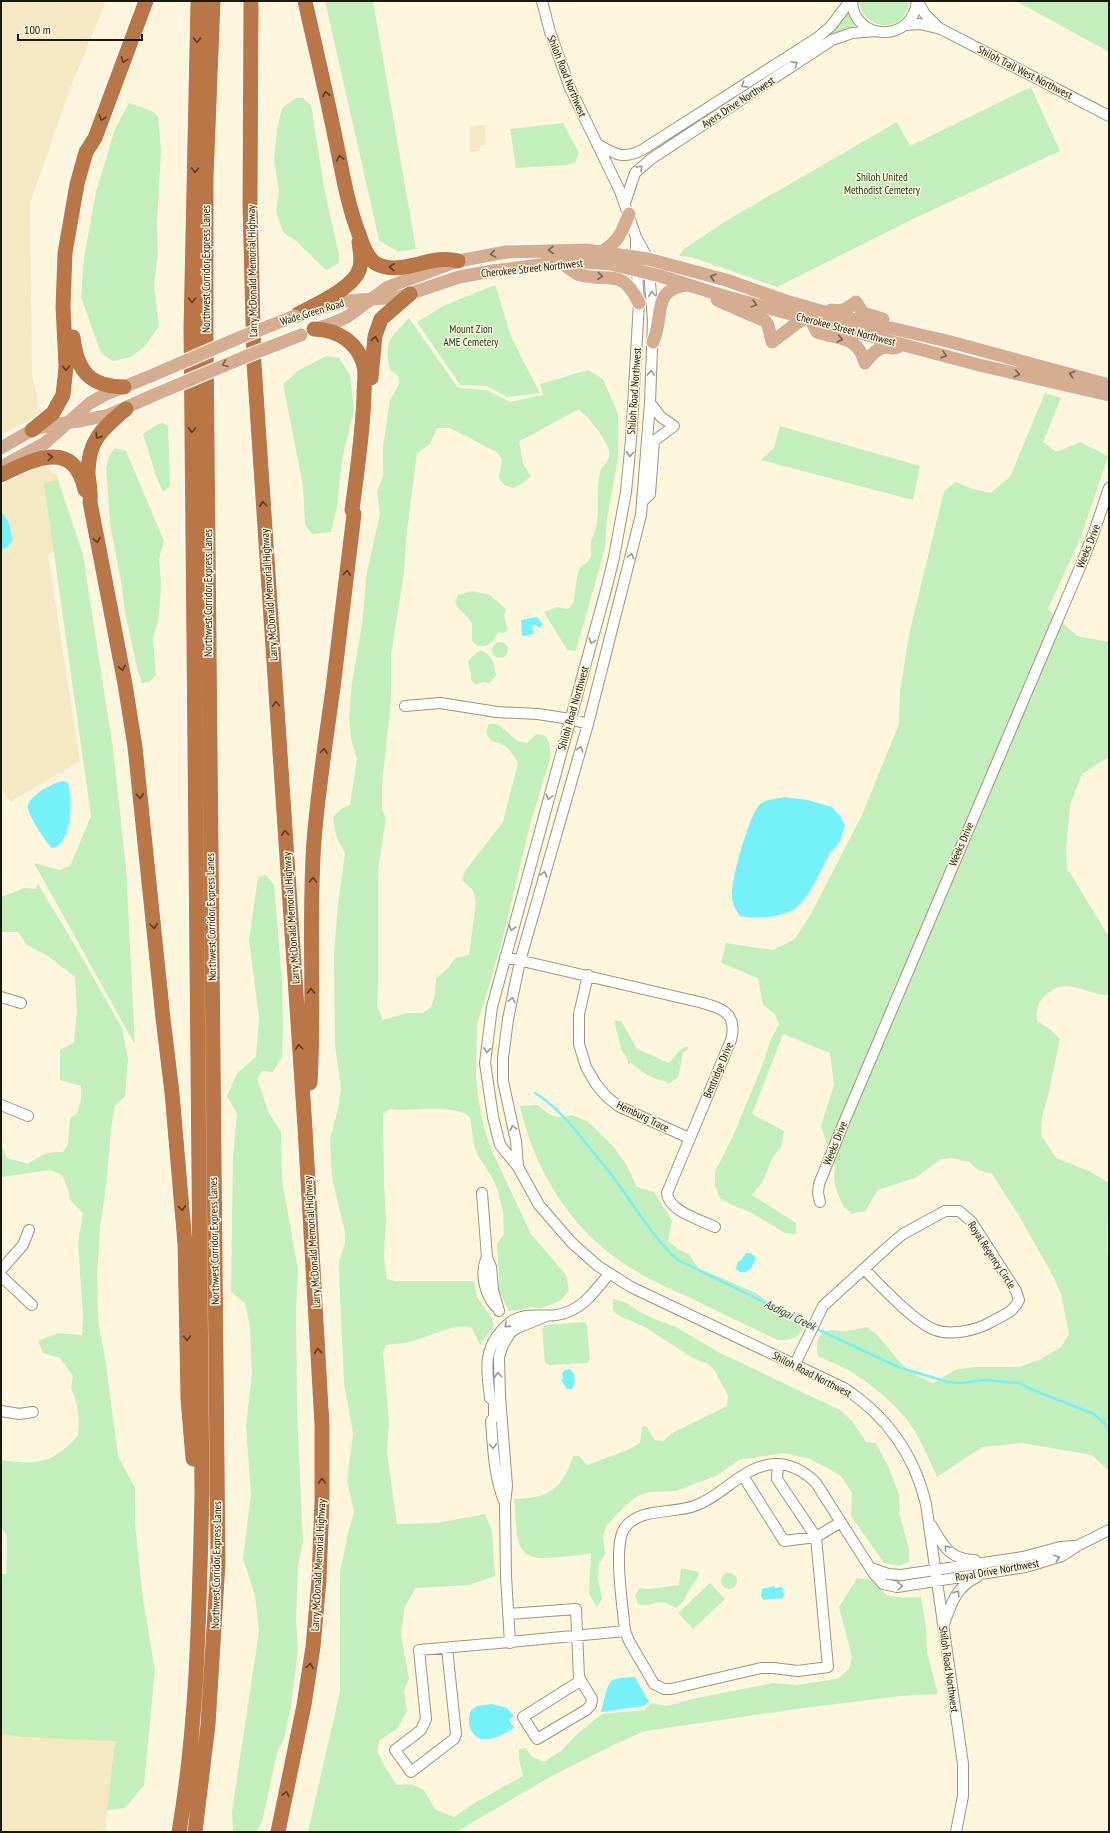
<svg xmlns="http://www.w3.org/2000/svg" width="1110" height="1833" viewBox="0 0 1110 1833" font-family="'PT Sans Narrow',sans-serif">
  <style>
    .built { fill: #f4e9c3 }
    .green { fill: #c2efbc }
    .water { fill: #75f2f9 }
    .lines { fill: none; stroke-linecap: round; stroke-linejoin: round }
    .stream { stroke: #75f2f9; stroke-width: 2.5 }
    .minor-casing { stroke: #9d9578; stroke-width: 12 }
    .major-casing { stroke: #fff; stroke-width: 15 }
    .highway-casing { stroke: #fff; stroke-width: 17 }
    .minor { stroke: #fff; stroke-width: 10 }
    .major { stroke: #d5ad91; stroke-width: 13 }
    .highway { stroke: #b97647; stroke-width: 15 }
    .major-bridge-casing { stroke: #fff; stroke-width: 15; stroke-linecap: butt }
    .major-bridge { stroke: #d5ad91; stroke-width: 13 }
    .oneway { stroke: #5a3e24 }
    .oneway2 { stroke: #989792 }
    .oneway3 { stroke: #78624f }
    .labels { text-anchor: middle; stroke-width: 3; stroke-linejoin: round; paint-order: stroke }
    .street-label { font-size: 11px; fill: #1b180d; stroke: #fdf6dd }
    .park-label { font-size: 11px; fill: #113a0d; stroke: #fdf6dd }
    .water-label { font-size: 12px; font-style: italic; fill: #124b4e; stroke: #fdf6dd }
  </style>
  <rect width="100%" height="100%" fill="#fdf6dd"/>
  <path class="built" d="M1,1H106L70,89L30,203L32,374L41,414L1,435Z
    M485,125L486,145L480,146V151L470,152V127Z
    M37,462L58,476L68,542L48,555L80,761L10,802L1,788V480Z
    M1,1734L20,1737L115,1740L105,1832H1Z"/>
  <path class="green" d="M325,1H373L416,249L398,252L379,240Z
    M859,1H909C906,33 864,33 859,1Z
    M1016,1H1109V52Z
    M849,8L863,30L858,29L664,144V141L833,30L841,22Z
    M1031,87L1060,151L915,218L777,287L691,257L679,256L684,249L724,222L897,122L910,146Z
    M296,98H303L311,105L325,192L339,255V263L326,270L296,241L283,232L276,212L279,191L274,160L277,130L282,108Z
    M129,103L152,111L158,116L161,150L157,224L158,254L154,286L159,326L145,346L131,357L113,361L101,353L81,297L84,258L96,192L115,129Z
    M563,123L579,153L575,162L568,165L516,168L510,129Z
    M495,285L512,339L540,393L507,397L487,386L460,385L417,322L445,305Z
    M409,318L458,388L487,390L510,402L543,395L540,384L588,370L603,379L618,414V459L607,518L605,548L576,651L567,650L544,612L557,607L567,609L572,606C576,595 575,584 578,573C580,564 585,566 589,560C593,554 590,548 591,542C593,535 596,529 597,522C600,505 595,487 601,470C604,464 611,460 609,451C606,439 589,417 579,410C558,418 540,432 519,441L523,464L531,476L522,484L514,488L504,485L499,478L502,459L496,452L468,437L450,428H437L430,444L417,453L406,539L404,573L391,655V700L382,785V810L386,818L378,871V984L377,1006L383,1020L407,1013H423L431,1007L435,994L436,978L448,968L455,958L469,955L476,903L473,890L462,880L465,871L503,822L518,763C510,749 506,744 491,741L486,733L489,724H497L518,741L527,743L537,734L545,736L549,742L551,756L531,821L500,949L477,1025L476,1077L478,1097L484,1128L492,1151L531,1234L566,1275L569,1291L560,1301L539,1309L532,1307L521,1310L509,1311L498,1289L499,1277L497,1244L504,1234L503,1212L498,1191L493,1179L478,1156L474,1145L470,1117C451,1103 413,1112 390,1109L383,1114L384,1183L386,1218L384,1257L387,1279L395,1281H474L477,1297L491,1317L494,1326L480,1345L472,1328C453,1322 426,1339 405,1343C399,1344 392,1344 386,1345L383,1352L389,1421L387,1453L397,1524L437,1523L485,1514L492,1531L495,1576L469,1585L416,1588L405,1606L401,1635L409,1678L404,1691L407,1711L398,1728L380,1740L377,1751L385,1767L397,1785L411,1784L424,1790L435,1809L454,1817L478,1801L523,1776L519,1759V1749L526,1748L531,1756L544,1762L561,1751L577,1734L602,1714L644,1710L652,1703L667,1706L692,1699L773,1683L796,1685L837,1679L849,1669L852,1657L839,1607L857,1578L870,1580L887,1595L903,1598L921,1597L926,1628L927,1652L938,1694L901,1696L796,1709L645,1731L611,1746L550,1777L456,1832H308L340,1691V1572L349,1529L354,1512L347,1481L353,1433L344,1383L340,1296L339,1261L345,1243V1232L332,1178L330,1139L338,1109L341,1088L335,1045L334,954L338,904L345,853L336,836L333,817L341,809L350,805L357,759L351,739L349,718L352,683L362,624L367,572L380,514L377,492L383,475V447L390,400L399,384L398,375L390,370C383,342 391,337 409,318Z
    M326,356L339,358L350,375L354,410L342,460L337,507L331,532L312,534L305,525L303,486L283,384L299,370Z
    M1045,393L1061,398L1043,442L1057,452L1080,442L1108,456L1081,537L1048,609L1077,636L1109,642V757L1082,774L1070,805L1066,851L1067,868L1109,937V995C1086,996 1068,975 1047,994C1038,1001 1036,1009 1037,1021L1051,1030L1060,1039L1048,1096L1042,1117L1041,1135L1056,1158L1089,1171L1109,1183C1109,1214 1105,1238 1109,1270V1471L1092,1455L1022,1443L982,1447L937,1477C930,1461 923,1445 914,1430C900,1407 874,1386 851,1372C841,1365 829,1362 818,1356C815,1343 817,1332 832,1330C838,1330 843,1332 848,1331C854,1330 860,1328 867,1327C882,1336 890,1353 903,1365C912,1374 922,1378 933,1383L955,1370L973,1367H1019L1041,1359L1061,1347L1069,1334L1061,1294L1053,1276L1019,1216L992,1174L978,1170L969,1162L952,1158L941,1159L915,1178L878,1190L865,1211L852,1214L843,1206L836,1189L834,1177L835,1168L821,1126L834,1085L830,1053L783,1034L752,1114L784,1131L781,1148L773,1156L763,1181L752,1195L796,1223V1234L785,1233L750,1212L732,1205L720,1198L715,1186V1172L733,1136L760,1071L771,1039L779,1024L775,1014L763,1005L758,978L721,963L726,943L773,950L795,939L812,912L862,815L899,724L900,690L910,630L944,491L956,482L973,489L990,493L1010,477Z
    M163,423L168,426L170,486L163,492L156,476L143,434L156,425Z
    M780,426L920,466L913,500L761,460L774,448Z
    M115,448L126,451L164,541L159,559L161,584L159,616L153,639L156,675L149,682L142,683L137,668L125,612L121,582L110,523L106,468L109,456Z
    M58,480L83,555L113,749L126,867L135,1045L34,863L59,870L70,866L91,816L44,483Z
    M472,591L490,595L506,609L504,616L508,630L503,633L498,632C494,641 489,648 478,646C467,640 474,634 472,625C470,615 458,612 455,602L458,595Z
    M492 650a8 8 0 1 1 16 0a8 8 0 1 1-16 0Z
    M481,651C492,653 495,666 496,676L489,683L483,682L476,685L471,680V674L468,661L476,653Z
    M266,875L274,885L282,980L283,1028L282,1057L273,1072L262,1071L257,1079L269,1113L281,1132L282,1180L298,1270L296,1310L297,1411L303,1541L298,1565L296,1621L298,1651L291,1705L284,1739L277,1753L262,1822L256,1832H233L232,1812L259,1631L255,1595L243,1559L251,1495L246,1425L252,1374L250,1327L245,1303L231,1292L233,1158L237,1114L227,1096L237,1073L256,1057L259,1017L249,940L258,877Z
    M38,884L80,954L122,1028L128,1059L125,1096L115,1106L111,1130L107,1178L100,1229L97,1276L98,1320L106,1364L118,1456L135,1488V1524L143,1599L155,1670L144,1785L125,1808L107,1810L115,1741L20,1737L1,1734V1574H6L7,1536L1,1527V1460C40,1465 50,1464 78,1436L79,1420L76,1400L71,1388L73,1376L60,1358L43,1353L38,1341L58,1333L82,1335L83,1317L78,1243L83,1213L70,1200L68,1189L62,1175L50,1170L1,1177V1144L7,1158L28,1164C43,1154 46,1152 63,1152L68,1144L70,1118L77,1114L81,1099V1086L60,1080V1050L74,1042L77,1012L75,977L48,956L27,945L18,932H1V897L25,888L36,889Z
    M614,1020L621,1021L637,1049L669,1063L681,1049L688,1046V1049L683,1053L678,1077L669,1084L665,1081C653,1080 641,1071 631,1063L628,1064V1060L621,1049Z
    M538,1105C550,1115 555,1120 572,1115L588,1122L613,1146L626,1164L637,1187L654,1192L672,1221L668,1241L679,1250L689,1254L698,1268L756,1293L768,1302L803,1318L805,1321C801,1337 794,1341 778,1340C748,1326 719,1312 690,1298C666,1287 641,1276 620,1261C567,1224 534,1168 520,1106Z
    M613,1299L625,1302L645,1315L678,1328L718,1352L840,1410L852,1421L866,1442L876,1443L889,1468L899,1495V1513L909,1549V1561L899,1566L884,1563L851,1516L852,1493L840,1475L810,1459L784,1453L758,1457L739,1460L718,1475L676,1491L649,1492L638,1496L624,1507L607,1525L603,1536L605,1554L599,1564L598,1578L602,1599L597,1607L589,1594L591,1553C578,1556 570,1556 557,1557C538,1559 521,1560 517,1536C515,1524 516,1512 514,1499C549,1498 562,1490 573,1456H579L587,1465L630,1449L640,1443L642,1427L646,1426L655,1440L663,1441L674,1432L727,1406L728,1396L715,1371L708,1364L693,1358L645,1327L617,1315L613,1310Z
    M584,1322L587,1325L590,1360L587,1363L549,1365L545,1363L542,1329L545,1325Z
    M681,1568L699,1572C698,1580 694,1582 690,1589C683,1599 687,1600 676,1608C655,1595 653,1609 638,1604L635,1595L640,1588L648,1589L679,1585Z
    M721 1581a8 8 0 1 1 16 0a8 8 0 1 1-16 0Z
    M710,1583L725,1599L693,1629L678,1613Z"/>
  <path class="water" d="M1,511L8,521L13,539L8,547L1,550Z
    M537,617L543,624L539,628L536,625L532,626L534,634L522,636L521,620Z
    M62,781L67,782C74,797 72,846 52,848C47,844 28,815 28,808C26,797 53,783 62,781Z
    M784,797L808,800L832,807L841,817L845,826C843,831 842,836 840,841C837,846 832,850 829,855C821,869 808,901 794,909C780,918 756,919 740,916C736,910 732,904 732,896C731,880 749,815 760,804C767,799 777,799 784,797Z
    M746,1253H751L756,1258C753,1266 749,1274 740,1272L736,1269L738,1262L741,1260Z
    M570,1369C576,1376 576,1381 572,1389H567L561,1380L563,1378L562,1373L565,1370Z
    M775,1586V1588L782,1587L784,1595L783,1598L763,1600L762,1597L761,1596L762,1589Z
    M635,1677L649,1702L644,1706L601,1712L607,1688L612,1680L620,1678Z
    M492,1704L507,1708L514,1716L509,1720L514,1728C503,1734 493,1741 480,1739C468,1732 467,1722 471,1710L477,1706Z"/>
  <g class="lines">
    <path class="stream" d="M535,1093C555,1105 571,1124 585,1142C597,1157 610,1172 621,1188C639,1213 655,1240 678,1260L811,1325
      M815,1328L898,1367L948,1382L961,1383L985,1380L1019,1383L1033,1390L1094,1414L1109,1428"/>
    <g class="minor-casing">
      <path id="minor" d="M852,1C854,42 913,43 917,1
        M918,2L925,14L938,27
        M906,25L920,24L941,29L1109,116
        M597,144C615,154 622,160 642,150L817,38L831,26L850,1
        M625,203L635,173L651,159L832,40L852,33L876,31
        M636,237V257L639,303L631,440L626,492L614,557L607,586L492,1007L485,1063L493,1117L500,1145L518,1167L539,1205L572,1243L598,1266L631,1287L844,1388C887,1416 914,1454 926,1504L963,1764V1796L956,1832
        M644,500L650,494L654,441L674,426L661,417L650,403
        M405,706L440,703L497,712L538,714L570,719L588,724
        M505,957L699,1002C722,1008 738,1013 731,1040L667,1193C668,1211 701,1220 715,1227
        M588,975L579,1014V1044L586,1067L596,1084L606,1096L618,1106L689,1138
        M1,997L21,1003
        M1,1105L28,1116
        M518,1167L516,1141L503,1081V1058L508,1019L520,961L588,724L641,515L650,403L653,320L648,259L636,237L620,191L570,88L550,32L542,1
        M482,1193L487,1257L491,1267L493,1290L499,1311
        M820,1202L818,1193L819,1184L842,1127L1081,565L1094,532L1109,488
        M486,1259C480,1275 485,1293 495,1306
        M1,1270L23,1245L29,1230
        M1,1276L32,1305
        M795,1364L823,1306L890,1245L903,1234L945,1211H959L971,1221L1016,1291L1019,1300C1013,1313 1003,1315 991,1322C977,1330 952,1336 935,1330C914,1322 881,1286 864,1269
        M1,1411L19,1414L33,1412
        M778,1464L777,1479L816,1537L828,1667L798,1671L773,1668H761L671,1689H664L654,1684L629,1641L625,1631C623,1608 613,1547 624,1529C639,1506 674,1515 697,1505C724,1495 745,1464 776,1464C793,1464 805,1472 816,1483L874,1574L883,1584L897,1587L1026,1567L1062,1556L1077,1546L1109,1530
        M743,1476L784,1541L816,1537L841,1522
        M504,1501C494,1476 493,1448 491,1421L494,1417V1401L490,1398C487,1371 482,1351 503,1329C510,1321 516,1318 526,1316C543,1314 555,1319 572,1310C587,1303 598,1287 609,1274
        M931,1525C944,1546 948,1559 975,1560
        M871,1568L888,1574L901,1575L1023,1557L1060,1547L1075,1546
        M508,1614L576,1609L579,1677L592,1699L591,1705L586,1710L537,1739L523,1717L580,1681
        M944,1624C951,1604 956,1587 977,1577
        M510,1643L506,1576L505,1503L507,1486L500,1397L499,1357L502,1347L510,1333L517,1328L544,1317
        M447,1648L456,1734L454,1739L411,1772L395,1750L421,1730L426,1719L419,1650C488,1644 556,1638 625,1631"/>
    </g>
    <g class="major-casing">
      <path id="major" d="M600,253C619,241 621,234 629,214
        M564,265C569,268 575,273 580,275C613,283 621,267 639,303
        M717,300L765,321L768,325L772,342L805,317
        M316,310L346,301L400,297L459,277L492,271L547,264L583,262L611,264L660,276L724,296L889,341L979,365L1109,395
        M831,310C842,312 847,309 856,302L863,313L883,319
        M810,319L817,332C841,340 858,336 865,363
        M315,329L331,324L347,317L388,287L458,261L506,252L586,250L648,259L726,280L786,301L839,316L947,341L1109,385
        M653,342C665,317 650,289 688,285
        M865,363C870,357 876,348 885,347C890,347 893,350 898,347
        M1,448L32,430L50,425L80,421L109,415L154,395
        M1,467L45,443L90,403L104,395L153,375"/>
    </g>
    <g class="highway-casing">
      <path id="highway" d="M251,1L250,204L254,363L305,1128L322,1425V1501L319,1580L313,1647L304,1705L278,1832
        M305,1C315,46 326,92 335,137C342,169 347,204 359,234C362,244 367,257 375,263C401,278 430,253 458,261
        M295,316C312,306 356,288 360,267C362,259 360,250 359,242
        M73,337C77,371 89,386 124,387
        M371,378L375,336L381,319L410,294
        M126,409C102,429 88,440 88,474C89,483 91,492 90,502L125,684L135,747L163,1018L172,1093L185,1244L188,1399L193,1459
        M32,430L53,413L63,395L66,367L63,307L65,253L77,184L86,152L95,138L146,1
        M1,475C34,459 74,438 85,490
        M310,1083C315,1003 308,922 314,841C318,790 326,739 333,688C340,630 347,572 354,514L352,510C357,471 363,433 364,394C364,385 366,374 364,366C358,342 338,330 314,329
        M179,1832C198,1721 199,1607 202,1494L191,328L198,1
        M195,1832L208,1725L218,1563L206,339V178L213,1"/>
    </g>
    <use href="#minor" class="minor"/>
    <use href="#major" class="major"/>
    <use href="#highway" class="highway"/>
    <g class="major-bridge-casing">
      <path id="major-bridge" d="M153,375L241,337L295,316
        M154,395L247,356L301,335"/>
    </g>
    <use href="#major-bridge" class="major-bridge"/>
  </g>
  <defs><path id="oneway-chevron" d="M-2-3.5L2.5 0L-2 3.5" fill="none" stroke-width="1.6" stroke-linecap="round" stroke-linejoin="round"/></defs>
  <g class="oneway">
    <use href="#oneway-chevron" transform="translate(197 40) rotate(90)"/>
    <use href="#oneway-chevron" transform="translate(124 60) rotate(111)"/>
    <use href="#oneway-chevron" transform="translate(326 94) rotate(-102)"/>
    <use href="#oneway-chevron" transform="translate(102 118) rotate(109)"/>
    <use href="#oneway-chevron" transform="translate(340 158) rotate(-102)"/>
    <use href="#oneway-chevron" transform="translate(195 170) rotate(91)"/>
    <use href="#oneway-chevron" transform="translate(392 267) rotate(-178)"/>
    <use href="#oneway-chevron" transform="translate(192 300) rotate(91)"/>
    <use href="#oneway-chevron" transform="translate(375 339) rotate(-80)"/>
    <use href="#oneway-chevron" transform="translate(66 368) rotate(89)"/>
    <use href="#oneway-chevron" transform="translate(192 430) rotate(90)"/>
    <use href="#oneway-chevron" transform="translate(98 436) rotate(125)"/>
    <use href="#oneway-chevron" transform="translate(50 457) rotate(-2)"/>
    <use href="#oneway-chevron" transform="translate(263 504) rotate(-94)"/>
    <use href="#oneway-chevron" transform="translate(97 540) rotate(79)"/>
    <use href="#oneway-chevron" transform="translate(347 573) rotate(-83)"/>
    <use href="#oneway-chevron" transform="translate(122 668) rotate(79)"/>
    <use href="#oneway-chevron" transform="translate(276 704) rotate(-94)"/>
    <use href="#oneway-chevron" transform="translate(324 751) rotate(-82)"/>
    <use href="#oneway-chevron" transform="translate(140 796) rotate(84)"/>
    <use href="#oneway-chevron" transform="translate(285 833) rotate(-94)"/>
    <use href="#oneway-chevron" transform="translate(313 880) rotate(-88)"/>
    <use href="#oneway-chevron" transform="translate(154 926) rotate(83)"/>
    <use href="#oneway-chevron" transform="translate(311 991) rotate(-90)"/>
    <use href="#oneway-chevron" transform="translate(299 1047) rotate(-94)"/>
    <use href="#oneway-chevron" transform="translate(182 1208) rotate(86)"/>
    <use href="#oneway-chevron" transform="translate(187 1338) rotate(89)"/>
    <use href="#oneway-chevron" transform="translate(318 1351) rotate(-93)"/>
    <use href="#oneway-chevron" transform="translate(322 1481) rotate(-90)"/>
    <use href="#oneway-chevron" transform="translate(310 1666) rotate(-82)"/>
    <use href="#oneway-chevron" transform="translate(286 1794) rotate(-78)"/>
  </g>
  <g class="oneway2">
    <use href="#oneway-chevron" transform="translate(795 64) rotate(-33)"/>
    <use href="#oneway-chevron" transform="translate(744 85) rotate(147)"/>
    <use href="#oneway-chevron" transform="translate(640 168) rotate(-46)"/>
    <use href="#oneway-chevron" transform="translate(652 294) rotate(-95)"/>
    <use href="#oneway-chevron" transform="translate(651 373) rotate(-88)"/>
    <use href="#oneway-chevron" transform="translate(630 454) rotate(95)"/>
    <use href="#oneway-chevron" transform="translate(631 556) rotate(-76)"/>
    <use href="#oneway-chevron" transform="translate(592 641) rotate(106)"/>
    <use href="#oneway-chevron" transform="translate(580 749) rotate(-73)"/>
    <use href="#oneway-chevron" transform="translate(549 797) rotate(105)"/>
    <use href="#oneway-chevron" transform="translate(544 874) rotate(-74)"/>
    <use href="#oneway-chevron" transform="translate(512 928) rotate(106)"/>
    <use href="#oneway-chevron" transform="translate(512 1000) rotate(-78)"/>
    <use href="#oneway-chevron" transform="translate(487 1050) rotate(96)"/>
    <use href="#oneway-chevron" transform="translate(513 1128) rotate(-104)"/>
    <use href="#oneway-chevron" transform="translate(507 1325) rotate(139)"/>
    <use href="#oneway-chevron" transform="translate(498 1375) rotate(-94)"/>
    <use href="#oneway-chevron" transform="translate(493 1446) rotate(85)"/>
    <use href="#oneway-chevron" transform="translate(947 1548) rotate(-131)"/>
    <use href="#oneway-chevron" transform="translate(1057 1558) rotate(-18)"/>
    <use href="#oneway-chevron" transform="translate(900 1586) rotate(-3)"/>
    <use href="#oneway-chevron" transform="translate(957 1593) rotate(-58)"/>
  </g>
  <g class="oneway3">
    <use href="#oneway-chevron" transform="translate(551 250) rotate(179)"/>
    <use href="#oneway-chevron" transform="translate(493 254) rotate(171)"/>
    <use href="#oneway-chevron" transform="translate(600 276) rotate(5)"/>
    <use href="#oneway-chevron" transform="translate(713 277) rotate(-164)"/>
    <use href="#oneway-chevron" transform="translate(754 304) rotate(15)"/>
    <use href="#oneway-chevron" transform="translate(840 339) rotate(13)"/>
    <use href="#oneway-chevron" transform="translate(944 355) rotate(16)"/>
    <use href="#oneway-chevron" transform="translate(225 364) rotate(158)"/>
    <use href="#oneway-chevron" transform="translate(1017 374) rotate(13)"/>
    <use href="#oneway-chevron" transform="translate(1072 374) rotate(-163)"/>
  </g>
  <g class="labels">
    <g class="street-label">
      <text transform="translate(1025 72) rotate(27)" y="4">Shiloh Trail West Northwest</text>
      <text transform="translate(567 76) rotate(68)" y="4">Shiloh Road Northwest</text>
      <text transform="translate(738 102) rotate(-33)" y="4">Ayers Drive Northwest</text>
      <text transform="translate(532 268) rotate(-6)" y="4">Cherokee Street Northwest</text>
      <text transform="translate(206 269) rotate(-90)" y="4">Northwest Corridor Express Lanes</text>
      <text transform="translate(252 271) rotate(-91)" y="4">Larry McDonald Memorial Highway</text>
      <text transform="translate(312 312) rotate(-17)" y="4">Wade Green Road</text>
      <text transform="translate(846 329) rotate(15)" y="4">Cherokee Street Northwest</text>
      <text transform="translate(634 391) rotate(-86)" y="4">Shiloh Road Northwest</text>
      <text transform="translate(1088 546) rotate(-68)" y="4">Weeks Drive</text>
      <text transform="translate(208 593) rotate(-90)" y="4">Northwest Corridor Express Lanes</text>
      <text transform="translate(269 595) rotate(-94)" y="4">Larry McDonald Memorial Highway</text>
      <text transform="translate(573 708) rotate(-74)" y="4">Shiloh Road Northwest</text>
      <text transform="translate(961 844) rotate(-67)" y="4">Weeks Drive</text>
      <text transform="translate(211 917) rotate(-91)" y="4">Northwest Corridor Express Lanes</text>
      <text transform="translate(291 918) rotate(-94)" y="4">Larry McDonald Memorial Highway</text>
      <text transform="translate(718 1070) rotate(-67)" y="4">Bentridge Drive</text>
      <text transform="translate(643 1116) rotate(26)" y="4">Hemburg Trace</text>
      <text transform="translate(835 1143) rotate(-68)" y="4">Weeks Drive</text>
      <text transform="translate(214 1241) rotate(-91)" y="4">Northwest Corridor Express Lanes</text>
      <text transform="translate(312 1242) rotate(-94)" y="4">Larry McDonald Memorial Highway</text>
      <text transform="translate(992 1255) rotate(57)" y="4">Royal Regency Circle</text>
      <text transform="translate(812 1374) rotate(27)" y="4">Shiloh Road Northwest</text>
      <text transform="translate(216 1565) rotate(-89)" y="4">Northwest Corridor Express Lanes</text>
      <text transform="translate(318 1565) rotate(-87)" y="4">Larry McDonald Memorial Highway</text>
      <text transform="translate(997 1570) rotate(-10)" y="4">Royal Drive Northwest</text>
      <text transform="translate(949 1669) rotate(82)" y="4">Shiloh Road Northwest</text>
    </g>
    <g class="park-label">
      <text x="882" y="181">Shiloh United<tspan x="882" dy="13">Methodist Cemetery</tspan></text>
      <text x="471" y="333">Mount Zion<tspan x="471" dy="13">AME Cemetery</tspan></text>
    </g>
    <g class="water-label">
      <text transform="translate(790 1315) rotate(26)" y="4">Asdigai Creek</text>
    </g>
  </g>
  <rect width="1110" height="1833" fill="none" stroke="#1b180d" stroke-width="4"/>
  <path d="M18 34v6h124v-6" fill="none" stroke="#1b180d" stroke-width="2"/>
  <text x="24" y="34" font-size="12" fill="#1b180d" stroke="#fdf6dd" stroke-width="3" paint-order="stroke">100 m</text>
</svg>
